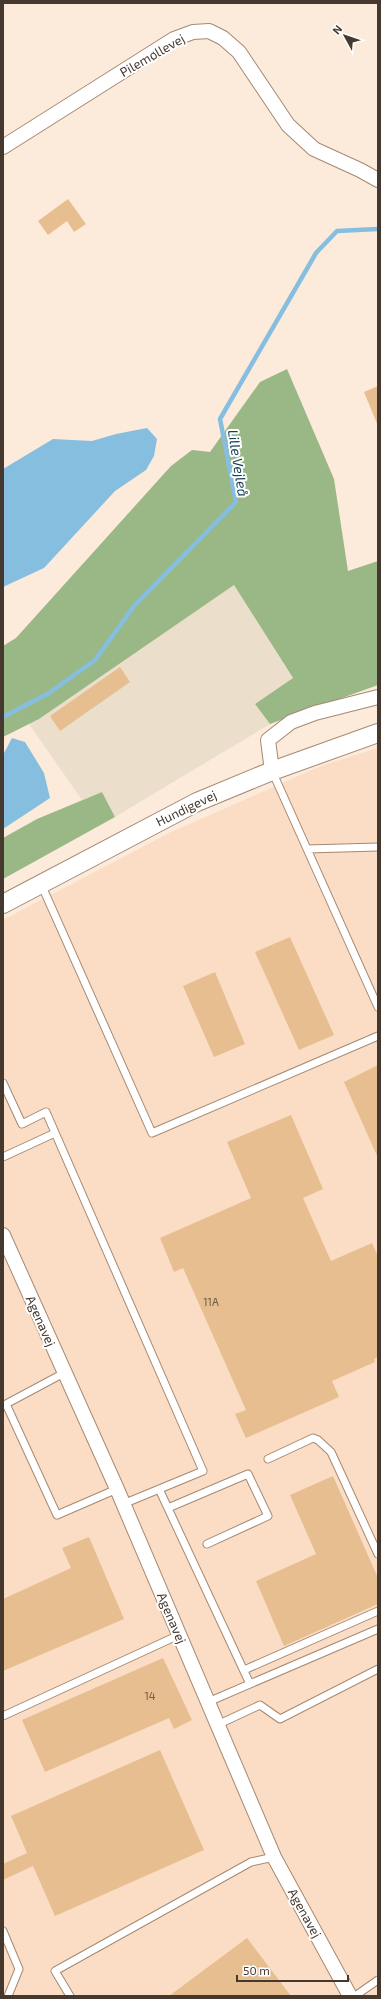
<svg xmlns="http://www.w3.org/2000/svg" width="381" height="1999" viewBox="0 0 381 1999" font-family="'Exo 2',sans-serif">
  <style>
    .built { fill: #fbddc5 }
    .industrial { fill: #ebdfcb }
    .forest { fill: #9ab886 }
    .water { fill: #86bee0 }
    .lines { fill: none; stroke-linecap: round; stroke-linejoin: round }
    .stream { stroke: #86bee0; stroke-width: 4.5 }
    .building { fill: #e7be90 }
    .service-casing { stroke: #a58972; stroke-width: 9 }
    .minor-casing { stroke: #a58972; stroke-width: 16 }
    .tertiary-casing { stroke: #a58972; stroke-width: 20 }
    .service { stroke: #fff; stroke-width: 7 }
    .minor { stroke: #fff; stroke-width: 14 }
    .tertiary { stroke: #fff; stroke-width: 18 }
    .labels { text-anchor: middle; stroke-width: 4; stroke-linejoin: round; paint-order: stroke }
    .number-label { font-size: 11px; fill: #6e5a47 }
    .street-label { font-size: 13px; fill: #45382f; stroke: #fff }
    .water-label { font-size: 14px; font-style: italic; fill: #15435b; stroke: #fff }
  </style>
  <rect width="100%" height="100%" fill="#fceadb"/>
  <path class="built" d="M378,748V1996H3V920L169,833L321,766Z"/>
  <path class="industrial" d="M234,585L293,679L255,704L270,724L115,817L102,792L82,800L29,724Z"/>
  <path class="forest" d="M287,369L334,479L348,571L378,561V685L270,724L255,704L293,678L234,585L39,719L3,737V646L16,638L171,466L192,450L210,452L260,382Z
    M102,792L115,817L3,879V838L37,819Z"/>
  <path class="water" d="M147,428L157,439L154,456L146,470L115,491L44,568L3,587V469L53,439L92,441L116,434Z
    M12,738L25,742L44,773L50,798L3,829V755Z"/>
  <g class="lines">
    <path class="stream" d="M3,717L49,693L95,660L134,606L236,502L220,419L316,253L337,231L378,229"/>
  </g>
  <path class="building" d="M68,199L86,224L74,232L67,221L48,235L38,221Z
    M378,386V426L364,392Z
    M120,667L130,682L60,731L50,716Z
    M290,937L334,1035L299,1050L255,952Z
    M215,972L245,1044L214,1057L183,986Z
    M378,1065V1158L344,1082Z
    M291,1115L323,1189L303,1198L331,1261L372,1243L378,1256V1357L374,1359L375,1362L332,1381L339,1397L246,1438L235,1414L246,1410L183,1268L174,1272L160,1238L251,1198L227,1142Z
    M333,1476L378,1578V1604L284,1646L256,1581L316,1554L290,1495Z
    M89,1537L124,1619L3,1671V1599L71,1568L62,1548Z
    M163,1658L192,1720L174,1729L169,1718L45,1772L22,1720Z
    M160,1750L204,1850L55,1916L33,1866L3,1880V1864L27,1853L11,1816Z
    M247,1938L291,1996H169Z"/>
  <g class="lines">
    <g class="service-casing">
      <path id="service" d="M272,771L378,1007
        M307,849L378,847
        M41,884L152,1133L378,1036
        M3,1083L22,1124L46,1112L203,1471L123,1504
        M3,1157L55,1133
        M64,1373L6,1404L57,1515L117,1489
        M268,1459L313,1438L318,1440L331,1452L378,1554
        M159,1489L250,1684
        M168,1508L248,1474L268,1516L207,1544
        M244,1670L378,1611
        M208,1702L378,1629
        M3,1716L179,1635
        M217,1725L260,1705L280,1719L378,1669
        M3,1931L19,1969L8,1996
        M70,1996L55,1971L251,1862L274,1857
        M355,1996L378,1980"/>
    </g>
    <g class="minor-casing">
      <path id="minor" d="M3,147L174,39L193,32L209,31L223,38L239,52L288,125L314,149L360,170L378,180
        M272,771L268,740L291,722L315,713L378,697
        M3,1235L117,1489L274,1857L350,1996"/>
    </g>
    <g class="tertiary-casing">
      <path id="tertiary" d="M3,904L197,802L272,771L378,733"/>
    </g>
    <use href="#service" class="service"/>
    <use href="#minor" class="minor"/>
    <use href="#tertiary" class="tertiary"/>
  </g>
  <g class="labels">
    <g class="number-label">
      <text x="211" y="1306">11A</text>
      <text x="150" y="1700">14</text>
    </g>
    <g class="street-label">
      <text transform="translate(152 55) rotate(-30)" y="5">Pilemøllevej</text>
      <text transform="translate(186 808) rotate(-26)" y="5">Hundigevej</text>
      <text transform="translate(41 1321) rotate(66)" y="5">Agenavej</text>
      <text transform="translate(172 1618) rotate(67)" y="5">Agenavej</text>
      <text transform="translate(305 1913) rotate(61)" y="5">Agenavej</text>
    </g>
    <g class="water-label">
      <text transform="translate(238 463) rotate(81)" y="5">Lille Vejleå</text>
    </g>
  </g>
  <rect width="381" height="1999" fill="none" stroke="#45382f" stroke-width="8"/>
  <g transform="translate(345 36) rotate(310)" stroke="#ffffff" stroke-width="3" paint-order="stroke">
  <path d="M0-3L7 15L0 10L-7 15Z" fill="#45382f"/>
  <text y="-6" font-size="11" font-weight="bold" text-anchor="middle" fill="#45382f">N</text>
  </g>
  <path d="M237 1975v6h111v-6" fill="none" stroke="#45382f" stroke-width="2"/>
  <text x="243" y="1975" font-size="12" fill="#45382f" stroke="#ffffff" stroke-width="3" paint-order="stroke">50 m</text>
</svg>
